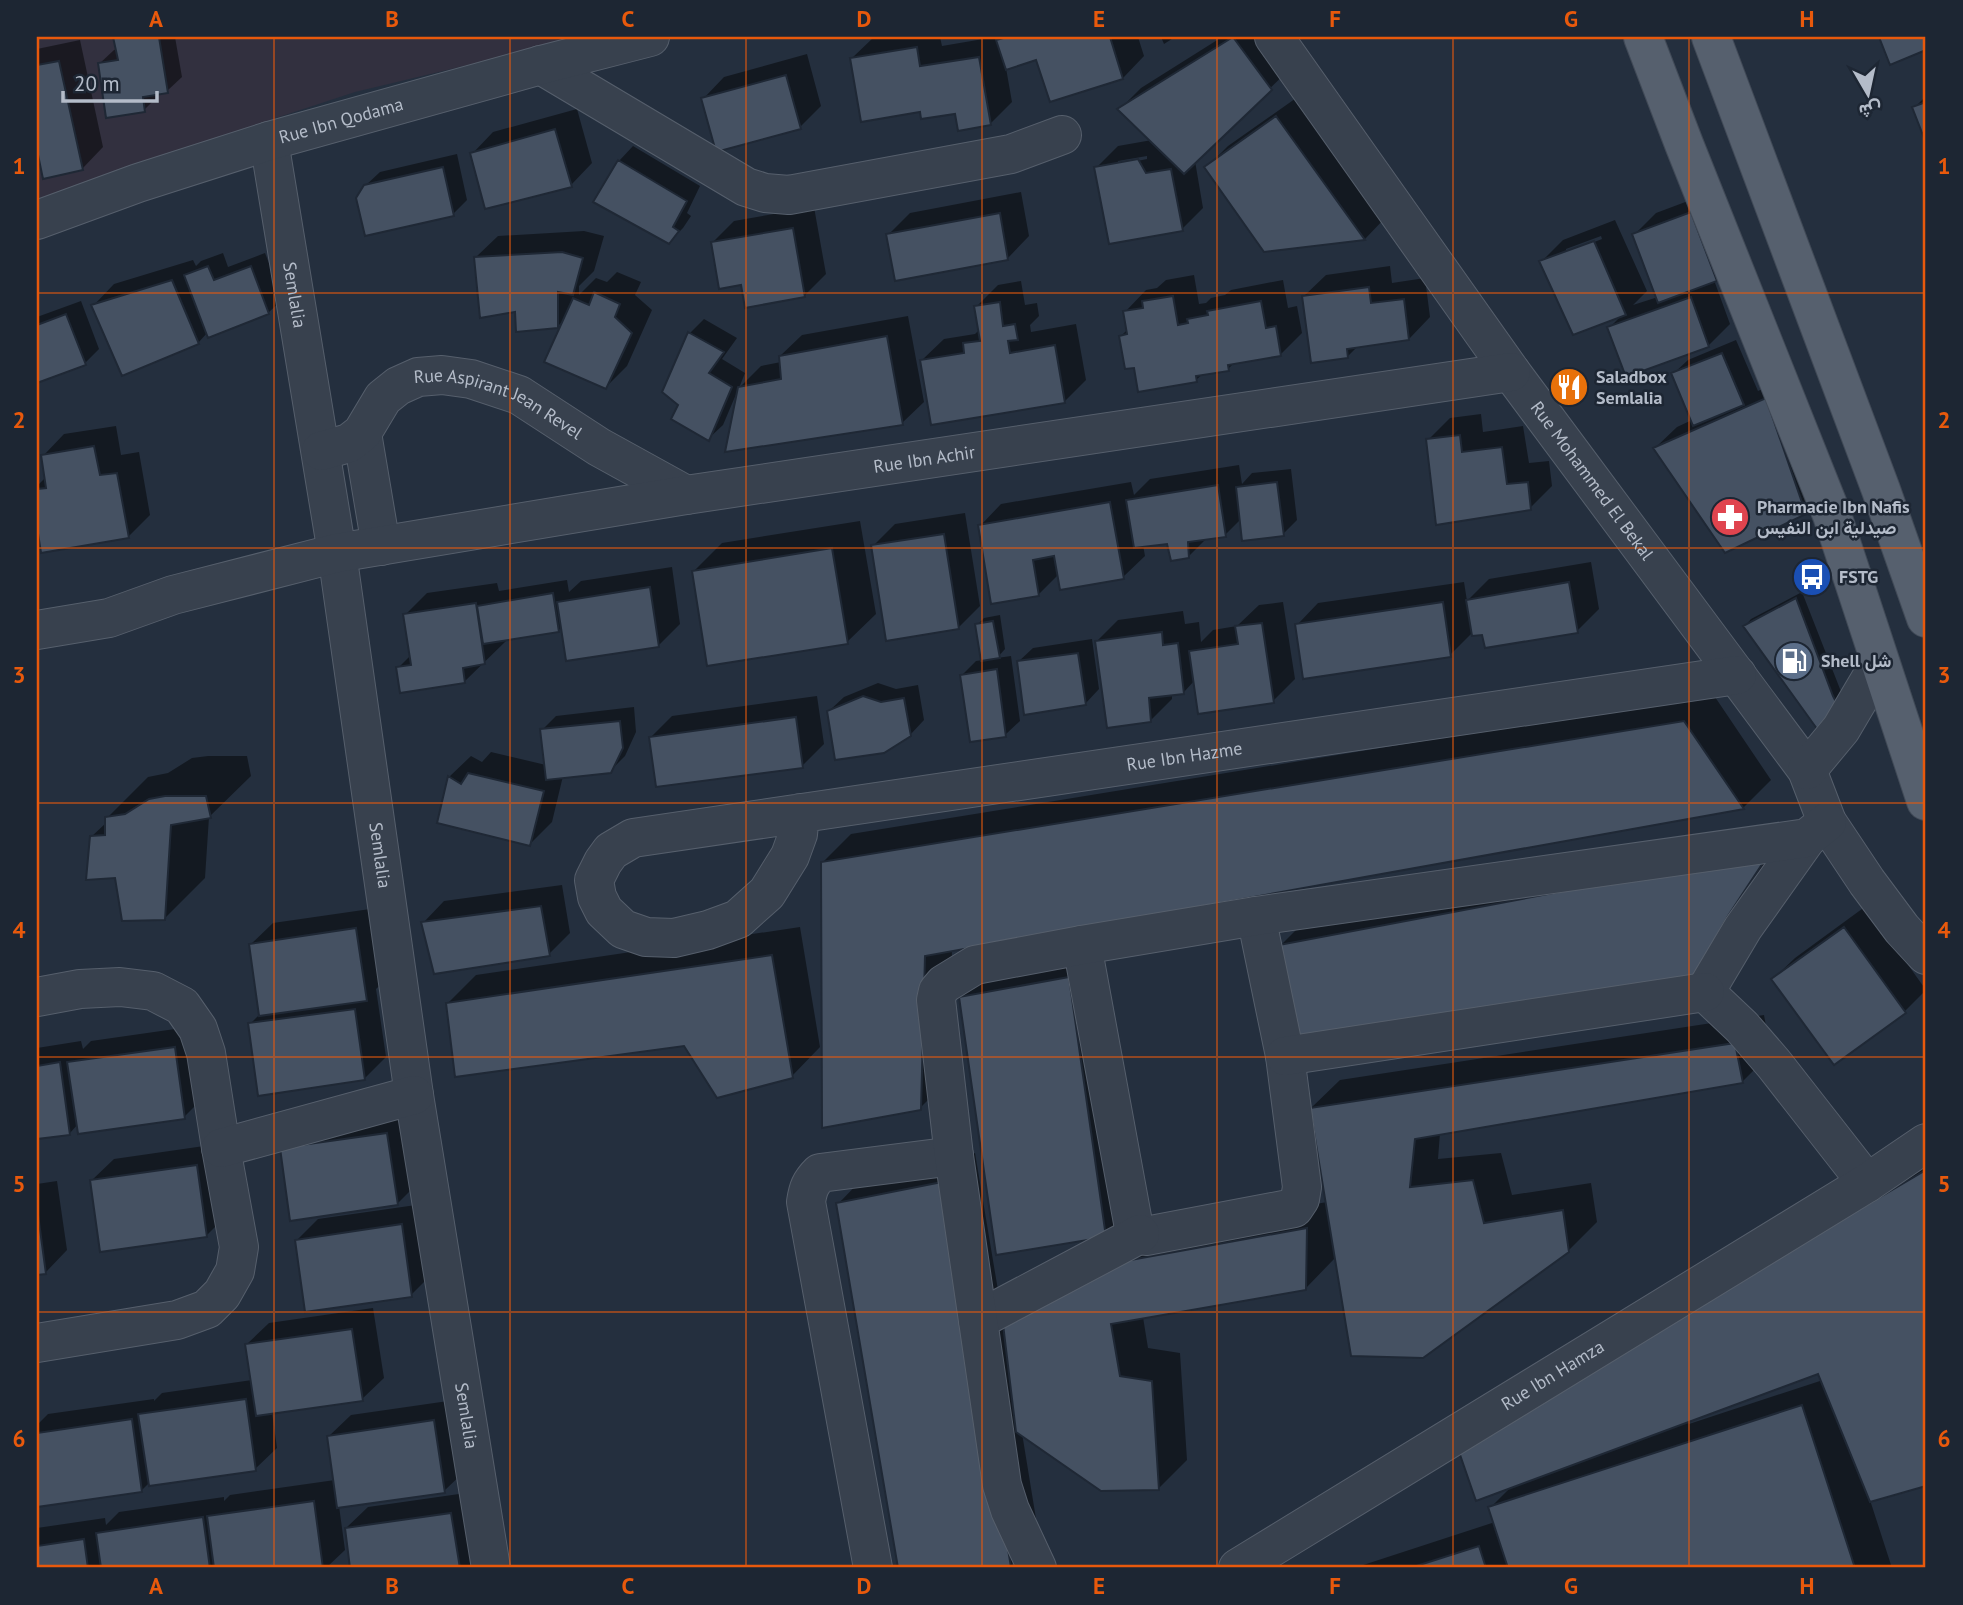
<svg xmlns="http://www.w3.org/2000/svg" width="1963" height="1605" viewBox="0 0 1963 1605" font-family="'PT Sans',Vazirmatn,sans-serif">
  <style>
    .medical { fill: #32303f }
    .shadow { fill: #0007; fill-rule: evenodd }
    .building { fill: #455162; stroke: #1f2835; stroke-width: 2 }
    .lines { fill: none; stroke-linecap: round; stroke-linejoin: round }
    .minor-casing { stroke: #565f6c; stroke-width: 40 }
    .major-casing { stroke: #414a57; stroke-width: 40 }
    .minor { stroke: #38414e; stroke-width: 38 }
    .major { stroke: #56606e; stroke-width: 38 }
    .grid { fill: none; stroke: #e8590c; stroke-width: 2; stroke-opacity: 0.55 }
    .labels { text-anchor: middle; stroke-width: 5; stroke-linejoin: round; paint-order: stroke }
    .street-label { font-size: 18px; fill: #b4bcc9; stroke: #1d2633 }
    .poi-label { font-size: 18px; font-weight: bold; fill: #b4bcc9; stroke: #1d2633; text-anchor: start }
    .neatline { fill: none; stroke: #e8590c; stroke-width: 2.5 }
    .grid-label { font-size: 23px; text-anchor: middle; font-weight: bold; fill: #e8590c }
  </style>
  <rect width="100%" height="100%" fill="#242f3e"/>
  <path class="medical" d="M37,37H586L355,92L161,156L37,204Z"/>
  <path class="shadow" d="M116,37H175L182,77L167,91L158,93V96L144,110L99,64L114,50L117,49Z
    M874,37H940L942,46L995,37H1138L1144,56L1123,78L1037,58L1006,68L1012,102L990,124L956,112L921,110L852,58Z
    M1161,37H1175L1164,44Z
    M1222,37H1270L1292,67L1195,161L1203,208L1182,229L1096,168L1118,146L1152,140L1120,109L1141,88ZM1147,156V159L1118,165V161Z
    M80,40L103,147L82,169L44,177L37,141V49Z
    M807,54L821,106L800,127L703,99L724,77Z
    M1299,96L1386,217L1365,239L1265,250L1207,167L1228,146Z
    M1926,96V138L1914,108Z
    M577,109L592,163L571,185L472,154L493,132Z
    M633,146L700,186L687,213L691,216L683,228L669,242L619,161Z
    M457,154L467,200L453,214L365,186L380,172Z
    M1021,192L1029,236L1008,258L888,235L910,213Z
    M1712,192L1737,258L1714,280L1730,324L1708,346L1609,328L1623,314L1541,262L1563,240L1615,220L1647,291L1633,305L1658,297L1634,235L1656,213ZM1601,236L1602,239L1566,253V249Z
    M814,207L826,274L804,296L742,283L713,242L734,221Z
    M584,231L604,236L594,271L579,286V295L596,278L607,282L617,272L641,282L635,295L652,310L627,366L606,387L566,318L557,327L516,310L476,257L498,236Z
    M223,253L228,267L265,253L283,299L268,313L208,332L198,343L93,306L114,284L193,260L196,266L201,261Z
    M1390,266L1392,283L1425,278L1430,317L1409,339L1358,346L1348,356L1304,296L1326,275Z
    M1194,275L1199,304L1206,303L1211,298L1225,295L1231,290L1283,280L1288,308L1297,306L1302,333L1280,355L1235,362L1228,369L1204,373L1196,380L1135,366L1121,336L1128,329L1125,312L1146,290L1157,288L1166,280Z
    M1021,281L1025,305L1037,303L1039,316L1030,325L1031,332L1076,324L1086,380L1064,402L922,360L944,339L975,334L980,329L976,307L998,285Z
    M81,301L99,349L85,363L37,381V317Z
    M908,316L924,402L902,423L737,392L723,425L708,439L681,404L690,333L704,319L737,338L722,359L745,373L739,388L761,366L781,362L780,356L802,335Z
    M1736,340L1758,391L1787,378L1827,491L1805,513L1655,448L1677,427L1692,420L1673,374L1688,360Z
    M1481,414L1483,432L1523,426L1529,463L1549,461L1552,486L1530,508L1428,440L1450,418Z
    M116,426L121,455L139,452L150,515L128,537L43,551L37,517V486L46,477L43,456L64,434Z
    M1239,465L1242,484L1252,473L1291,469L1297,520L1283,534L1241,519L1225,535L1208,537L1188,557L1169,542L1143,545L1145,556L1123,577L1059,574L1039,594L980,526L1001,504L1131,482L1134,495L1150,479Z
    M965,513L980,606L959,627L873,546L895,524Z
    M860,521L876,614L847,642L693,572L722,543Z
    M1591,562L1599,609L1577,631L1473,632L1450,655L1297,625L1318,603L1464,582L1467,601L1489,579Z
    M672,567L680,624L658,646L563,626L559,630L506,639V641L464,682L398,668L411,655L405,615L427,593L497,583L499,591L567,580L569,592L581,581Z
    M1802,592L1840,689L1849,709L1842,715L1745,626L1751,619Z
    M1283,602L1295,679L1273,701L1195,680L1184,692L1172,694V699L1151,720L1097,641L1118,620L1183,611L1185,624L1199,622L1201,642L1213,630L1237,626L1259,605Z
    M1000,615L1005,649L997,658L1011,656L1020,721L1005,735L962,675L976,661L983,660L977,625L984,618Z
    M1092,639L1099,689L1085,704L1018,662L1033,648Z
    M878,683L896,689L918,685L924,720L910,735L829,711L844,697Z
    M1713,694L1771,780L1743,808L952,949L949,1079L920,1108L823,862L851,834Z
    M817,696L824,744L802,766L651,737L672,716Z
    M634,707L636,732L625,756L610,771L563,776L552,822L530,844L449,777L471,756L482,762L491,752L546,765L542,730L556,716Z
    M208,756H247L251,776L209,817L205,878L164,919L117,876L91,837L107,822V818L148,777L168,773L192,758Z
    M1796,824L1724,944L1281,945L1309,917Z
    M562,885L570,933L549,954L423,923L444,901Z
    M1866,906L1926,990L1905,1011L1834,1063L1773,979L1795,958Z
    M377,908L388,978L376,989L386,1057L364,1079L250,1024L261,1013L251,944L273,923Z
    M800,927L820,1047L792,1076L685,1045L448,1003L476,975Z
    M1097,949L1134,1207L1106,1236L960,998L989,969Z
    M1764,1015L1771,1053L1742,1082L1440,1133L1438,1159L1501,1153L1512,1195L1591,1183L1597,1222L1568,1251L1336,1257L1306,1288L1143,1317L1148,1348L1180,1353L1187,1460L1158,1489L1022,1433L1039,1537L1010,1566L991,1568H900L838,1204L866,1175L975,1153L1004,1326L1155,1233L1327,1202L1311,1108L1340,1080Z
    M196,1026L205,1096L184,1117L78,1124L70,1133L37,1137V1048L81,1041L83,1049L91,1041Z
    M409,1113L419,1182L397,1204L282,1149Z
    M218,1144L228,1214L207,1235L92,1180L114,1159Z
    M1926,1160V1484L1870,1500L1892,1568H1354L1495,1522L1490,1508L1512,1486ZM1819,1372L1823,1380L1689,1424L1688,1421Z
    M57,1181L67,1250L46,1272L37,1273V1184Z
    M423,1204L433,1273L411,1295L297,1240L318,1219Z
    M373,1308L384,1378L362,1399L272,1412L277,1448L255,1469L150,1482L142,1490L37,1505V1425L48,1414L154,1399V1401L162,1393L252,1380L247,1344L269,1323Z
    M455,1400L466,1470L444,1491L339,1506L345,1550L326,1568H37V1528L105,1518L106,1525L119,1512L224,1497V1501L230,1495L335,1480L329,1436L351,1415Z
    M473,1492L476,1568H352L346,1528L368,1507Z"/>
  <path class="building" d="M113,37H159L168,93L143,97L145,112L106,118L98,63L118,60Z
    M1007,37H1110L1123,79L1050,102L1036,60L1006,70L996,40Z
    M1233,37L1272,90L1184,174L1117,109Z
    M1879,37H1926V50L1890,65Z
    M917,47L920,66L979,57L991,125L958,131L955,114L921,119L920,112L861,122L850,58Z
    M59,61L83,170L43,179L37,150V65Z
    M786,75L801,129L716,152L701,98Z
    M1926,102V143L1912,107Z
    M1276,116L1365,240L1264,252L1204,167Z
    M555,129L572,187L485,209L470,153Z
    M1138,159L1146,173L1171,169L1183,231L1109,244L1094,167Z
    M618,160L687,201L673,227L679,231L669,244L593,202Z
    M443,167L454,216L365,236L356,198L364,185Z
    M1691,212L1717,281L1658,303L1632,234Z
    M1000,213L1008,260L895,281L886,234Z
    M793,228L805,297L745,308L741,285L719,289L711,242Z
    M1594,241L1626,315L1573,335L1539,261Z
    M562,252L583,258L573,295L558,292V328L516,332L515,312L480,318L474,257Z
    M208,266L214,280L251,266L269,314L208,338L184,275Z
    M172,280L199,344L122,376L91,305Z
    M1369,287L1371,303L1404,299L1409,340L1347,349L1348,358L1311,363L1302,296Z
    M594,292L620,304L615,317L632,333L606,389L544,362L573,298L589,305Z
    M1173,296L1178,325L1188,323L1187,319L1208,315L1207,311L1261,301L1266,328L1276,326L1281,356L1228,365L1229,371L1196,376L1197,382L1138,392L1134,368L1125,369L1119,336L1127,334L1123,311L1143,308L1142,301Z
    M1691,297L1709,347L1626,377L1607,327Z
    M1000,302L1003,326L1015,324L1018,340L1008,341L1010,353L1055,345L1065,403L931,425L920,360L964,353L963,343L980,341L974,306Z
    M66,314L86,365L37,383V325Z
    M688,332L724,352L709,373L732,387L709,441L671,419L678,405L662,392Z
    M887,336L903,425L725,452L738,387L781,379L779,356Z
    M1722,353L1744,405L1693,426L1671,373Z
    M1766,398L1806,514L1725,553L1653,448Z
    M1460,435L1462,452L1502,447L1507,484L1528,482L1531,510L1436,525L1426,439Z
    M94,446L100,475L117,473L129,538L41,553L37,527V489L46,488L41,455Z
    M1277,482L1284,536L1242,541L1236,487Z
    M1218,485L1226,537L1188,542L1189,558L1171,561L1167,544L1134,548L1126,500Z
    M1110,502L1124,579L1060,590L1054,556L1033,560L1039,596L991,604L978,525Z
    M944,534L959,629L886,641L871,545Z
    M832,548L848,644L707,666L692,571Z
    M1569,582L1578,633L1485,648L1482,635L1472,636L1466,600Z
    M650,587L659,647L566,661L557,602Z
    M553,593L559,632L483,644L477,606Z
    M1796,598L1833,696L1844,717L1820,733L1743,626Z
    M1443,602L1451,657L1303,679L1295,624Z
    M476,603L485,664L463,668L465,683L400,693L396,667L411,665L403,614Z
    M993,621L1000,658L981,661L975,624Z
    M1262,623L1274,703L1198,714L1189,651L1238,644L1235,626Z
    M1162,632L1163,645L1178,643L1184,694L1149,698L1151,722L1107,728L1095,641Z
    M1078,653L1086,705L1024,715L1017,661Z
    M997,669L1006,737L970,742L960,675Z
    M863,696L881,702L904,698L911,736L884,753L835,760L827,711Z
    M796,717L803,768L656,787L649,737Z
    M620,721L623,748L611,773L546,780L540,729Z
    M1684,721L1744,809L925,956L921,1110L822,1128L821,862Z
    M468,773L544,791L530,846L437,823L448,776L461,784Z
    M165,796H206L211,818L171,825L165,920L122,921L115,878L86,880L90,836L105,835V817L125,814L149,799Z
    M1770,852L1728,916L1695,975L1299,1041L1279,945Z
    M541,906L550,956L434,974L421,922Z
    M1844,927L1906,1013L1834,1065L1771,979Z
    M356,928L367,1001L259,1016L249,944Z
    M772,955L793,1078L717,1098L684,1046L455,1077L446,1003Z
    M1069,977L1106,1237L996,1255L959,997Z
    M355,1009L365,1080L258,1096L248,1023Z
    M1735,1043L1743,1083L1415,1139L1410,1187L1473,1180L1484,1223L1563,1210L1569,1252L1423,1358L1351,1356L1310,1108Z
    M175,1047L185,1119L78,1134L67,1062Z
    M60,1062L70,1135L37,1139V1066Z
    M387,1133L398,1205L290,1221L280,1148Z
    M197,1165L207,1237L100,1252L90,1180Z
    M1926,1170V1486L1870,1502L1818,1374L1476,1501L1457,1446Z
    M947,1181L1011,1567L898,1568L836,1203Z
    M37,1207L46,1274L37,1275Z
    M402,1224L412,1297L305,1312L295,1240Z
    M1307,1228L1306,1290L1111,1324L1120,1376L1152,1381L1159,1490L1101,1491L1016,1432L1003,1324L1125,1261Z
    M352,1329L363,1401L256,1416L245,1344Z
    M246,1399L256,1471L149,1486L138,1414Z
    M1802,1405L1855,1568H1508L1488,1507Z
    M132,1419L142,1492L37,1507V1433Z
    M434,1420L445,1493L337,1508L327,1436Z
    M314,1501L323,1568H214L207,1516Z
    M451,1513L460,1568H350L345,1528Z
    M203,1517L210,1568H101L96,1533Z
    M84,1539L88,1568H37V1546Z
    M1479,1546L1486,1568H1410Z"/>
  <g class="lines">
    <g class="minor-casing">
      <g id="minor">
        <path id="s1" d="M1274,37L1511,372L1807,770L1827,822L1867,882L1902,929L1926,955"/>
        <path d="M541,65L746,187L765,193L789,195L1011,154L1062,135"/>
        <path id="s2" d="M269,141L337,553L414,1095L491,1568"/>
        <path id="s3" d="M37,220L138,183L269,141L541,65L650,37"/>
        <path d="M362,433L381,546"/>
        <path id="s4" d="M321,451L349,443L362,433L383,398L398,386L418,377L442,375L471,379L519,395L599,447L686,495"/>
        <path id="s5" d="M37,630L109,618L173,595L337,553L686,495L1511,372"/>
        <path d="M1807,770L1841,729L1880,663"/>
        <path id="s6" d="M800,813L798,834L790,856L767,893L738,919L708,930L674,938L646,937L623,929L604,911L597,897L594,880L603,862L611,851L633,838L1737,675"/>
        <path d="M1807,838L1743,928L1705,992L1742,1027L1774,1064L1867,1183"/>
        <path d="M1082,945L1134,1228L1140,1234L1146,1236L1294,1208L1300,1199L1302,1187L1285,1056L1256,916"/>
        <path d="M37,997L80,989L120,987L153,991L182,1006L198,1029L206,1053L221,1148L239,1247L235,1271L222,1294L207,1309L177,1320L37,1343"/>
        <path d="M1285,1056L1705,992"/>
        <path d="M221,1148L414,1095"/>
        <path d="M978,1320L1140,1234"/>
        <path d="M873,1568L806,1202C808,1189 810,1183 820,1173L954,1156"/>
        <path d="M1037,1568L1010,1510L1002,1485L954,1156L936,1000L938,991L944,984L975,965L1082,945L1256,916L1807,838L1827,822"/>
        <path id="s7" d="M1238,1568L1867,1183L1926,1143"/>
      </g>
    </g>
    <g class="major-casing">
      <path id="major" d="M1643,37L1684,144L1832,515L1926,801
        M1711,37L1881,490L1926,618"/>
    </g>
    <use href="#minor" class="minor"/>
    <use href="#major" class="major"/>
  </g>
  <path class="grid" d="M274,37V1568M510,37V1568M746,37V1568M982,37V1568M1217,37V1568M1453,37V1568M1689,37V1568M37,293H1926M37,548H1926M37,803H1926M37,1057H1926M37,1312H1926"/>
  <defs>
    <g id="restaurant-disc" transform="scale(2.0125)"><circle r="9.5" fill="#e8710a" stroke="#1d2633"/><path d="M-5-6h1v4h1v-4h1v4h1v-4h1v5L-1.5 .5V6h-2V.5L-5-1ZM5-6V6H3V1.5H1.5Q1.5-4 5-6Z" fill="#fff"/></g>
    <g id="pharmacy-disc" transform="scale(2.0125)"><circle r="9.5" fill="#e0444e" stroke="#1d2633"/><path d="M-2-6h4v4h4v4h-4v4h-4v-4h-4v-4h4Z" fill="#fff"/></g>
    <g id="bus-disc" transform="scale(2.0125)"><circle r="9.5" fill="#1a4fb4" stroke="#1d2633"/><path d="M-5-6H5V4H4V6H2V4H-2V6H-4V4H-5ZM-3.5-4V0h7V-4ZM-3.5 1.2v1.5H-2V1.2ZM2 1.2v1.5H3.5V1.2Z" fill="#fff"/></g>
    <g id="fuel-disc" transform="scale(2.0125)"><circle r="9.5" fill="#5c6f8a" stroke="#1d2633"/><path d="M-5.5-6h7V0h2V4h1.3V-2.5L3-4.5l.8-.8L6-3V5H2.5V1h-1V6h-7ZM-4.2-4.7v3.2H.2V-4.7Z" fill="#fff"/></g>
  </defs>
  <g fill-rule="evenodd">
    <use href="#restaurant-disc" x="1569" y="387"/>
    <use href="#pharmacy-disc" x="1730" y="517"/>
    <use href="#bus-disc" x="1812" y="577"/>
    <use href="#fuel-disc" x="1794" y="661"/>
  </g>
  <g class="labels">
    <g class="street-label">
      <text dy="6" stroke="none"><textPath href="#s3" startOffset="320">Rue Ibn Qodama</textPath></text>
      <text dy="6" stroke="none"><textPath href="#s2" startOffset="156">Semlalia</textPath></text>
      <text dy="6" stroke="none"><textPath href="#s4" startOffset="214">Rue Aspirant Jean Revel</textPath></text>
      <text dy="6" stroke="none"><textPath href="#s5" startOffset="905">Rue Ibn Achir</textPath></text>
      <text dy="6" stroke="none"><textPath href="#s1" startOffset="546">Rue Mohammed El Bekal</textPath></text>
      <text dy="6" stroke="none"><textPath href="#s6" startOffset="922">Rue Ibn Hazme</textPath></text>
      <text dy="6" stroke="none"><textPath href="#s2" startOffset="723">Semlalia</textPath></text>
      <text dy="6" stroke="none"><textPath href="#s7" startOffset="369">Rue Ibn Hamza</textPath></text>
      <text dy="6" stroke="none"><textPath href="#s2" startOffset="1290">Semlalia</textPath></text>
    </g>
    <g class="poi-label">
      <text x="1596" y="383">Saladbox<tspan x="1596" dy="21">Semlalia</tspan></text>
      <text x="1757" y="513">Pharmacie Ibn Nafis<tspan x="1757" dy="21">صيدلية ابن النفيس</tspan></text>
      <text x="1839" y="583">FSTG</text>
      <text x="1821" y="667">Shell شل</text>
    </g>
  </g>
  <rect width="1963" height="1605" fill="none" stroke="#1d2633" stroke-width="77"/>
  <g transform="translate(1868 94) rotate(171)" stroke="#1d2633" stroke-width="5" paint-order="stroke">
  <path d="M0-5L12 26L0 18L-12 26Z" fill="#b4bcc9"/>
  <text y="-10" font-size="19" font-weight="bold" text-anchor="middle" fill="#b4bcc9">ش</text>
  </g>
  <path d="M63 91v10h94v-10" fill="none" stroke="#b4bcc9" stroke-width="3.5"/>
  <text x="74" y="91" font-size="21" fill="#b4bcc9" stroke="#1d2633" stroke-width="5" paint-order="stroke">20 m</text>
  <rect x="38" y="38" width="1886" height="1528" class="neatline"/>
  <g class="grid-label">
    <text x="156" y="27">A</text>
    <text x="392" y="27">B</text>
    <text x="628" y="27">C</text>
    <text x="864" y="27">D</text>
    <text x="1099" y="27">E</text>
    <text x="1335" y="27">F</text>
    <text x="1571" y="27">G</text>
    <text x="1807" y="27">H</text>
    <text x="19" y="174">1</text>
    <text x="1944" y="174">1</text>
    <text x="19" y="428">2</text>
    <text x="1944" y="428">2</text>
    <text x="19" y="683">3</text>
    <text x="1944" y="683">3</text>
    <text x="19" y="938">4</text>
    <text x="1944" y="938">4</text>
    <text x="19" y="1192">5</text>
    <text x="1944" y="1192">5</text>
    <text x="19" y="1447">6</text>
    <text x="1944" y="1447">6</text>
    <text x="156" y="1594">A</text>
    <text x="392" y="1594">B</text>
    <text x="628" y="1594">C</text>
    <text x="864" y="1594">D</text>
    <text x="1099" y="1594">E</text>
    <text x="1335" y="1594">F</text>
    <text x="1571" y="1594">G</text>
    <text x="1807" y="1594">H</text>
  </g>
</svg>
